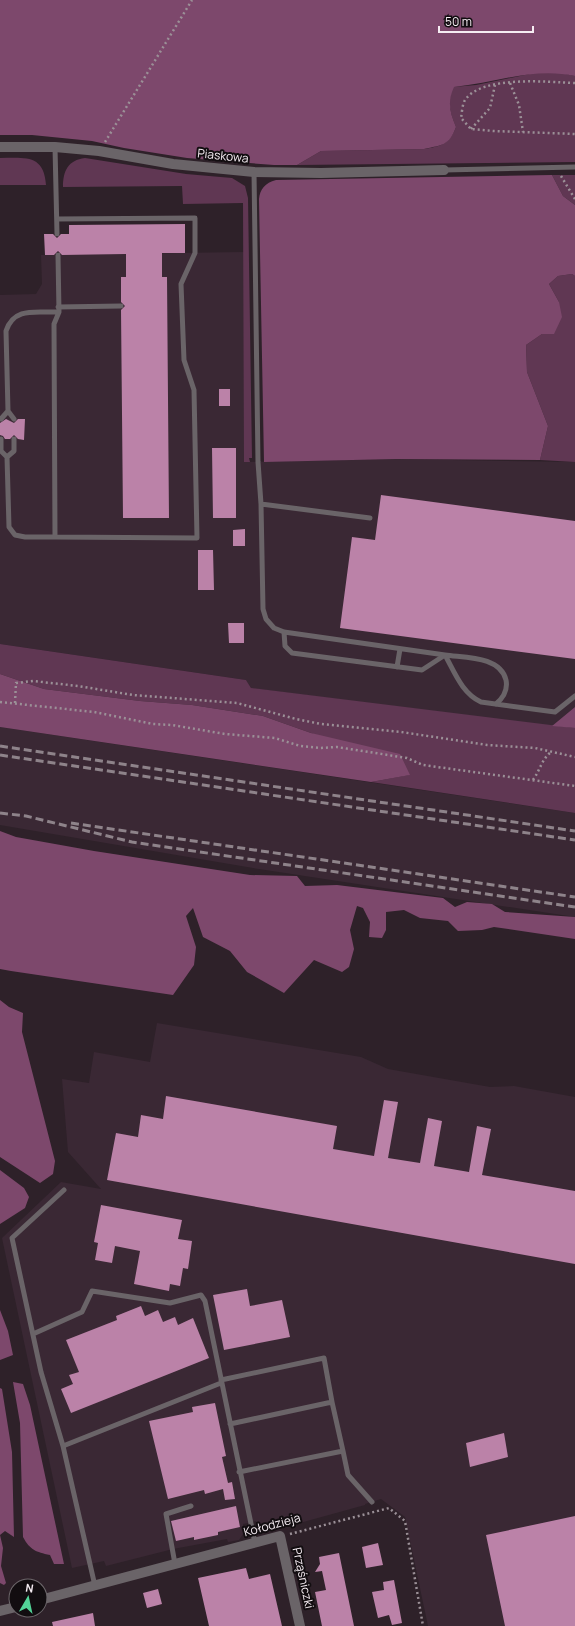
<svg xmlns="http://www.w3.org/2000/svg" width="575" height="1626" viewBox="0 0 575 1626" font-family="Manrope,sans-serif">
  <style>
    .built { fill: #3a2834 }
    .green { fill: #603753 }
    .forest { fill: #7d486c }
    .building { fill: #bb82a8 }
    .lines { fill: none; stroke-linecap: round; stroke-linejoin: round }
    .path { stroke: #9b9097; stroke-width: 2.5; stroke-dasharray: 2 3; stroke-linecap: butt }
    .service { stroke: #6a6468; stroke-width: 5 }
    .minor { stroke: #6a6468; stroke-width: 10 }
    .rail { stroke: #8e838a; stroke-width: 3; stroke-dasharray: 8 4; stroke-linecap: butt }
    .labels { text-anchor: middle; stroke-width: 4; stroke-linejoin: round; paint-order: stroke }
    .street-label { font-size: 12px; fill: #f6edf3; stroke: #120d10 }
  </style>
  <rect width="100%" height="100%" fill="#2e2129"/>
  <path class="built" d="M244,252V462L396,459L575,462V707L552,726L251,688L246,680L0,644V295L36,294L42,284L41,255Z
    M0,727L575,813V917L259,869L0,825Z
    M157,1023L361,1057L388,1069L490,1087L514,1086L575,1097V1626H428L405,1517L381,1499L365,1504V1505L267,1532L261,1530L256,1521L243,1524V1534L239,1540L228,1542L227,1539L173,1549L106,1566L104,1561L72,1568L2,1238L61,1182L101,1189L68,1152L62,1079L89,1083L94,1052L150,1062Z"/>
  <path class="green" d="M539,72L561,73L575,76V162L297,165L321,151L424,149C441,146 449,145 456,127C450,113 447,102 453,87L476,85Z
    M0,158C25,158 44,154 46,185H0Z
    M85,158L186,174L232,178L245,186L248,198L252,458H249L250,462H244L243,203L183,204L182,186L63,187C63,171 68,160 85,158Z
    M552,175H575V205L563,196Z
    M572,274L575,276V462L540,460L548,426L527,372L526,345L542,334L559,302L549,284L558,276Z
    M0,644L246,680L251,688L575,728V813L371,782L409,775L311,733L263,716L192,705L140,701L44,689L0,674Z"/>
  <path class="forest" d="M0,0H575V76C533,67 495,83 454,87C447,102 450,113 456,127C449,146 442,145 424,149L321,151L297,165H274L187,158L124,148L92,141L32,135H0Z
    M552,175L563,196L575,205V276L572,274L558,276L549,284L559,302L562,317L554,334H542L526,345L527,372L548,426L540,460L396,459L264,462L259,199C260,189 265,183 276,180Z
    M0,674L44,689L140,701L192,705L263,716L311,733L400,754L410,775L371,782L0,727Z
    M575,707V728L552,726Z
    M0,831L16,837L94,851L250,875L297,876L305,886L337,885L443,898L455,907L467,902L492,904L505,912L575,917V939L494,927L482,930L458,931L448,921L420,918L404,910L386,912V930L382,938L369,937L370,922L363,908L357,906L350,930L354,949L349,967L342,972L314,960L284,993L247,972L230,951L203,937L193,908L186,916L196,947L194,965L173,995L11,971L0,969Z
    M0,1000L9,1007L23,1013L22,1032L55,1161L53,1174L40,1183L0,1157Z
    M0,1170L24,1188L29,1197L25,1208L0,1224Z
    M0,1310L8,1331L13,1355L0,1360Z
    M13,1382L23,1384L30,1405L64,1564H54L50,1555C36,1552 30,1550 23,1537L20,1423Z
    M0,1388L2,1389L12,1452L14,1537L5,1531L0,1535L3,1548L1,1566L6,1583L4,1585L0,1583Z"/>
  <path class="building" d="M185,224V253H162V277H167L169,518H123L121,310L125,306L121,302V277H126V254L62,255L58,251L54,255H45L44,234H53L57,238L61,234H69V225Z
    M219,389H230V406H219Z
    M6,419L14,423L18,419H25L24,440L18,439L14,435L10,439H5L3,436L0,435V423Z
    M212,448H236V518H213Z
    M381,495L575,521V659L340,628L352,537L375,540Z
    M245,529V546H233V530Z
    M198,550H213L214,590H198Z
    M228,623H244V643H229Z
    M166,1096L337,1126L333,1149L374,1156L384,1100L398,1102L388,1158L420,1163L428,1118L442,1121L434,1166L469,1172L477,1126L491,1129L482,1175L575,1191V1264L107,1180L116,1133L138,1137L141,1115L163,1119Z
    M101,1205L182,1220L178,1239L192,1241L188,1269L183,1268L180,1286L170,1284L169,1291L134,1284L140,1251L115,1246L112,1263L95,1260L98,1243L94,1242Z
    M247,1289L250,1306L282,1300L290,1337L224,1350L213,1295Z
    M141,1306L145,1316L158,1310L163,1322L175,1317L178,1325L193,1318L209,1358L71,1413L61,1389L73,1384L69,1375L79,1372L66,1340L117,1320L116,1316Z
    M215,1403L226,1456L222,1457L228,1483L232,1482L235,1499L225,1500L223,1489L205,1494L204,1490L168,1499L149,1421L193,1412L192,1407Z
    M504,1433L508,1457L470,1467L466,1443Z
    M236,1506L240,1527L218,1532V1535L194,1540V1537L176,1541L171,1521Z
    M575,1516V1626H505L486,1535Z
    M378,1543L383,1565L366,1568L362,1547Z
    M339,1553L354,1626H322L315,1592L326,1590L322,1571L315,1572L320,1564L319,1557Z
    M246,1568L249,1579L270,1574L282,1626H209L198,1578Z
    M394,1580L402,1623L392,1625L389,1615L378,1618L372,1592L384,1590L383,1582Z
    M158,1589L162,1604L147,1608L143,1593Z
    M93,1613L95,1626H53L52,1622Z"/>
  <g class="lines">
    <path class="path" d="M510,83L519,105L523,132
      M575,83C548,82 482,75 465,100C462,105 462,113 461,118L471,129L494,131L575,134
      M471,129L490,108L495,85
      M105,142L192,0
      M561,176L575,199
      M0,702L94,712L153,724L172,725L225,734L275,738L300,746L320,748L337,747L407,758L423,765L575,786
      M15,703L16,683L33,681L78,686L133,695L237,703L296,719L321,724L401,732L487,745L535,748L575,757
      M533,780C540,770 542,759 551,752
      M290,1534L389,1508L405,1521L423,1626"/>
    <path class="service" d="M55,147L57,234
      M444,170L575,167
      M254,172L258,462L261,504L263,609L266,619L274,628L284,632L445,655C455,673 462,693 481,702L555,712L575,696
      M57,219L195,218V253L181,284L184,360L194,390L197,538L55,537L54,324L59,312L58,255
      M58,307L121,306
      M8,411L14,419
      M1,419L8,411L6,331C14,306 37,313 59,312
      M1,439V451L7,457L9,527L15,535L25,537H55
      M7,457L14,451V439
      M261,504L370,518
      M284,632L285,646L292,653L422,670L445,655C465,658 500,656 506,680C508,690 503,698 496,704
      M397,667L400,649
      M64,1190L12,1238L41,1372L63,1446L95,1586
      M33,1334L82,1312L92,1291L170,1303L201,1295L205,1301L255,1543
      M221,1380L324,1358L332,1402
      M230,1424L332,1402L343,1451
      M63,1446L221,1383
      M239,1472L343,1451L348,1475L372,1502
      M175,1564L166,1514L191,1506"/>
    <path class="minor" d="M0,147H55L99,151L173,164L254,172L321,173L444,170
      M40,1600L280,1536L300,1626
      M0,1611L16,1607"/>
    <path class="rail" d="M0,746L575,831
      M0,755L575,840
      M0,813L26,816L132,842L575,907
      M71,823L575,897"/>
  </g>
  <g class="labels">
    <g class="street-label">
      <text transform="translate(223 156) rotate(6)" y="4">Piaskowa</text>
      <text transform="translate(272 1525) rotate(-15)" y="4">Kołodzieja</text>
      <text transform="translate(303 1578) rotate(78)" y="4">Prząśniczki</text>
    </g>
  </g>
  <g transform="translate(28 1598) rotate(9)"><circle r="19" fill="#120d10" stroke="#6d676b"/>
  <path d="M0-3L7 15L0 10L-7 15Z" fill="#52d397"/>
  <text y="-6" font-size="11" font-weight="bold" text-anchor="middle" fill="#f6edf3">N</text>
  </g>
  <path d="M439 26v6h94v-6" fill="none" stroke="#f6edf3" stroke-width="2"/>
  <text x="445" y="26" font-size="12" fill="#f6edf3" stroke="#120d10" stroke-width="3" paint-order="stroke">50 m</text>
</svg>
